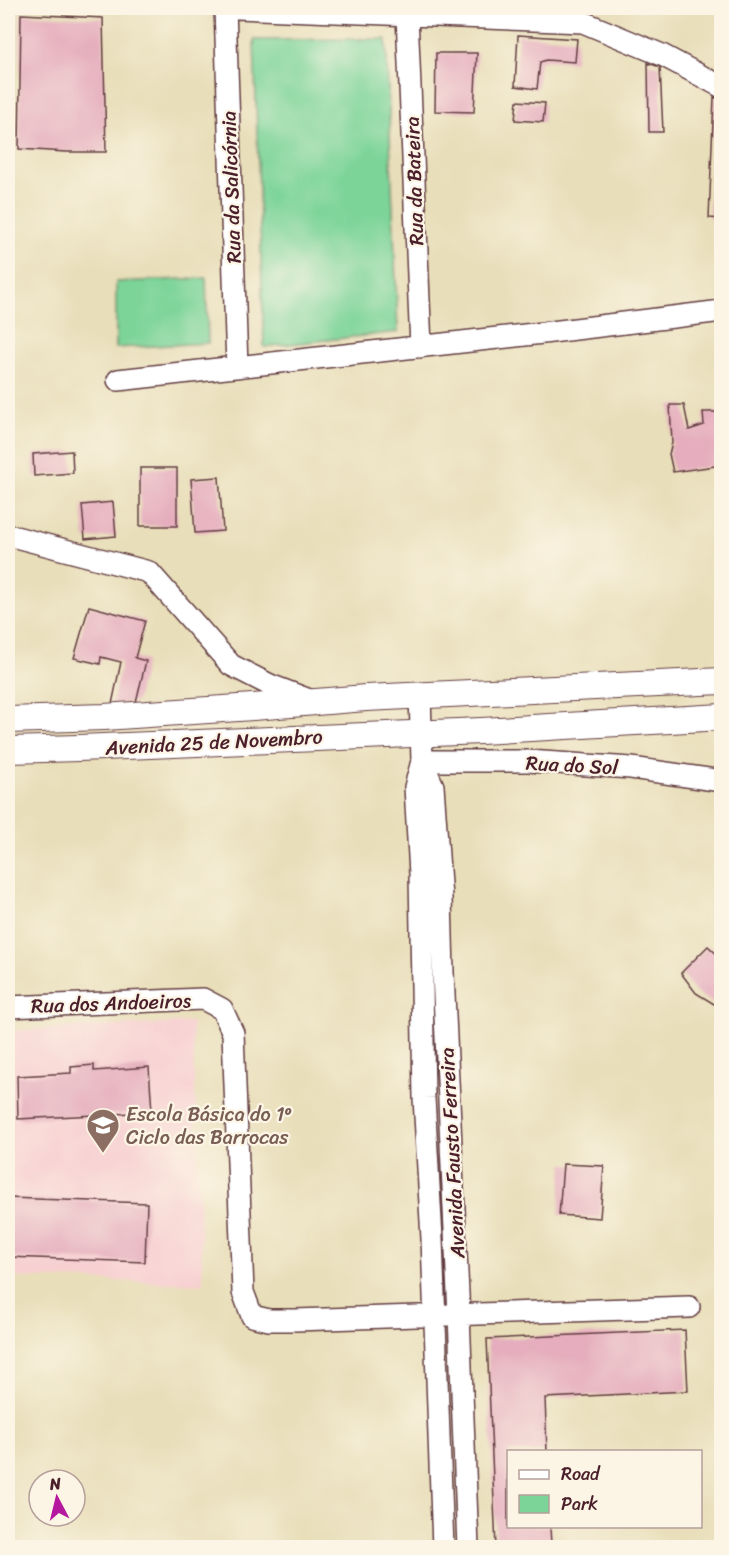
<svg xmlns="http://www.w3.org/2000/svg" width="729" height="1555" viewBox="0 0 729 1555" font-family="Sriracha,sans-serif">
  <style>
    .built { fill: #f7cfd1 }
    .green { fill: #7cd499; stroke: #637a62; stroke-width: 1.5 }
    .building { fill: #e5adbd }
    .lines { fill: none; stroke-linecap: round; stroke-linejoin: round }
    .minor-casing { stroke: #623c40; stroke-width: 24 }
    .tertiary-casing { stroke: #623c40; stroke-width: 28 }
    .minor { stroke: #fff; stroke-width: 21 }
    .tertiary { stroke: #fff; stroke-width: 26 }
    .labels { text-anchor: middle; stroke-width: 4.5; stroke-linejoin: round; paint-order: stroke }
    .street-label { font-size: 20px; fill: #4a1f2b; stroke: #fcf5e5 }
    .education-label { font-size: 20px; fill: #785e54; stroke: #fcf5e5; text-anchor: start }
  </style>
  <rect width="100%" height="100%" fill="#fcf5e5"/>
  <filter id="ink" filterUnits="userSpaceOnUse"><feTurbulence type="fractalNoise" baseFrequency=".0167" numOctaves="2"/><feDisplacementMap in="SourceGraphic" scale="12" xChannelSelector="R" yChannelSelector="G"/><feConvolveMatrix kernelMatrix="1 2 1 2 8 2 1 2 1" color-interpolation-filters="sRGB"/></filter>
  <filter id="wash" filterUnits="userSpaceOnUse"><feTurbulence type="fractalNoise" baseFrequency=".008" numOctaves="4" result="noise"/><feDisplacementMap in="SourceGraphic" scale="24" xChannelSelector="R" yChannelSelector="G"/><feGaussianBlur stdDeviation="1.35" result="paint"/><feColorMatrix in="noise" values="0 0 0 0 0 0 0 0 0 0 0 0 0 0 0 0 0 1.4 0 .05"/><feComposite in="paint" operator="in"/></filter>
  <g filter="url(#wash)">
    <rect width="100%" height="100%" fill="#e8deb9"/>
    <path class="built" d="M192,1022L203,1284L8,1277V1031Z"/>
    <path class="green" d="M386,39L398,332L264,347L254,40Z
      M206,278L208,343L116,348V282Z"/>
    <g id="blocks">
      <path class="building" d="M21,14L103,18L106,152H66L19,149Z
        M518,35L577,39L575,62L546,60L540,62L537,89L515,86Z
        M436,53H477L474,112L435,111Z
        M648,63L660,67L663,132H649Z
        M714,97L722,101V219L709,218Z
        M517,101L545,103L543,122L515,120Z
        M670,405H684L689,430L704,425L703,412H722V465L673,472L669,454L672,443Z
        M72,451L73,473L34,476L33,454Z
        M140,468H177V526H140Z
        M219,477L223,531L195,533L191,479Z
        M113,502L116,536L85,539L82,505Z
        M89,606L145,621L135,658L146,661L136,702L112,704L121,662L101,657L100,664L74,658Z
        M708,946L722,959V1004L719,1007L696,993L681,973Z
        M94,1065V1071L149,1067L152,1112L18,1119L17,1076L71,1073V1067Z
        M563,1164L604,1166L600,1218L559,1215Z
        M8,1198L147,1203L145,1262L8,1257Z
        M685,1330L688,1391L545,1398L547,1452H508V1526H550L551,1545H545V1548H496L487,1339Z"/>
    </g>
  </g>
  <g filter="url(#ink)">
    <use href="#blocks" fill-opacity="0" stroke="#623c40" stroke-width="1.5"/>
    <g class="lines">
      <g class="minor-casing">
        <path id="minor" d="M225,8L237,367
          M237,8L583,22L662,55L722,87
          M407,15L421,347
          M118,380L543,333L722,311
          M8,535L149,572L231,665L270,685L312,701
          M420,695L422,761L415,787L420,874L424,1098L432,1239L443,1548
          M422,761L433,786L441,898L443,973L459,1315L468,1548
          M422,761H528L631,768L722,781
          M8,1007L203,999L222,1009L233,1033L243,1292L252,1316L269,1320H295L689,1307"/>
      </g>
      <g class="tertiary-casing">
        <path id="tertiary" d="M8,720L104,717L253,707L366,698L722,681
          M8,750L79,748L481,731L722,717"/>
      </g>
      <use href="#minor" class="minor"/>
      <use href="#tertiary" class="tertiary"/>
    </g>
  </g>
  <defs>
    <g id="school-pin" transform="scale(1.725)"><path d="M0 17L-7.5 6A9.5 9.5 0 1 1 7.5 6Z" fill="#8d6e63" stroke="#fcf5e5"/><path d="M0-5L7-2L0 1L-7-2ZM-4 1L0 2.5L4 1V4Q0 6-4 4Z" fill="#fff"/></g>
  </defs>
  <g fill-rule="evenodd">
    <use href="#school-pin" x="103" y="1125"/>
  </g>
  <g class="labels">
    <g class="street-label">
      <text transform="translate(414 181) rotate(-92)" y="7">Rua da Bateira</text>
      <text transform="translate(231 187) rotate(-92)" y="7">Rua da Salicórnia</text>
      <text transform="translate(214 742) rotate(-3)" y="7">Avenida 25 de Novembro</text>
      <text transform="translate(572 765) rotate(3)" y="7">Rua do Sol</text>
      <text transform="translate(111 1003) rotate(-2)" y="7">Rua dos Andoeiros</text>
      <text transform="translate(452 1153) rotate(-93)" y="7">Avenida Fausto Ferreira</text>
    </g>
    <g class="education-label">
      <text x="126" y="1121">Escola Básica do 1º<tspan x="126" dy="23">Ciclo das Barrocas</tspan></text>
    </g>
  </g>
  <rect width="729" height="1555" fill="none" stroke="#fcf5e5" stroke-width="30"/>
  <rect x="507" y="1450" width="195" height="78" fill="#fcf5e5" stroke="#b59f9b" stroke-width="1.5"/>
  <rect x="519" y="1470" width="30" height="9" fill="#ffffff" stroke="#b59f9b" stroke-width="1.5"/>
  <text x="561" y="1480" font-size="18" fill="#4a1f2b">Road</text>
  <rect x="519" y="1495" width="30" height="18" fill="#7cd499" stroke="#b59f9b" stroke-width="1.5"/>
  <text x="561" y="1510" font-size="18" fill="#4a1f2b">Park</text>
  <g transform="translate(57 1498) rotate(353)"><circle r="28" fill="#fcf5e5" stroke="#b59f9b" stroke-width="1.5"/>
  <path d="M0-4.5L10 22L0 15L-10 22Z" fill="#b5179e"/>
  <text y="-9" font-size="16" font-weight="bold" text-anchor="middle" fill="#4a1f2b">N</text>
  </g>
</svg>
